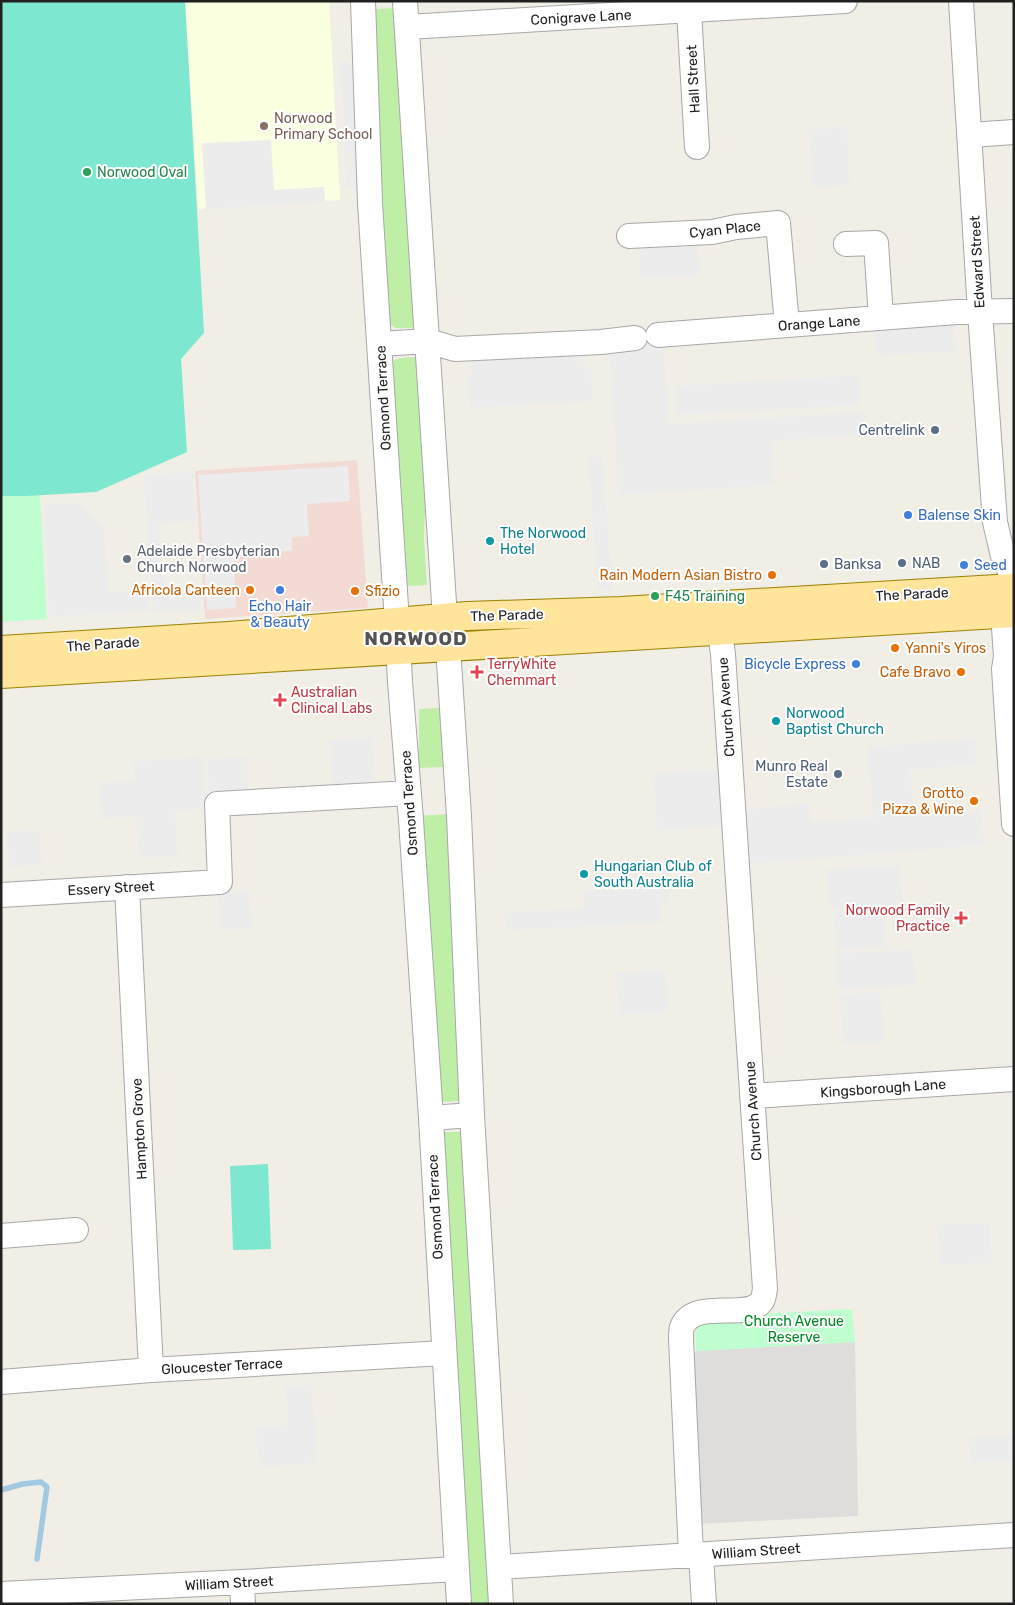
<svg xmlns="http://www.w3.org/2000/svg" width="1015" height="1605" viewBox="0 0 1015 1605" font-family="Rubik,sans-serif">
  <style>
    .residential { fill: #dedddc }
    .commercial { fill: #f3dad3 }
    .education { fill: #faffe0 }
    .grass { fill: #bfefa7 }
    .park { fill: #bffece }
    .pitch { fill: #7de7cf }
    .parking { fill: #ececec }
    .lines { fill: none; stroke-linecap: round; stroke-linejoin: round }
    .stream { stroke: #a2c9e2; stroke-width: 5.5 }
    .minor-casing { stroke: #a7a7a7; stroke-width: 26 }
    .major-casing { stroke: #9b8100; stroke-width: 30 }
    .minor { stroke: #fff; stroke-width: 24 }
    .major { stroke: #ffe49c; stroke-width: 28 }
    .education-dot { fill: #8d6e63; stroke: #fff; stroke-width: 2 }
    .leisure-dot { fill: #2e9e5b; stroke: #fff; stroke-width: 2 }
    .service-dot { fill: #5c6f8a; stroke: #fff; stroke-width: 2 }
    .shop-dot { fill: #3f7fe0; stroke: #fff; stroke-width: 2 }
    .culture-dot { fill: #0f9aa8; stroke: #fff; stroke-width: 2 }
    .worship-dot { fill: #6b7280; stroke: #fff; stroke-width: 2 }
    .food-dot { fill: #e8710a; stroke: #fff; stroke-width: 2 }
    .health-dot { fill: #e0444e; stroke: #fff; stroke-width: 2 }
    .labels { text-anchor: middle; stroke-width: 4; stroke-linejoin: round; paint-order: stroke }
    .street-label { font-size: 14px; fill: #202020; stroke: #fff }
    .education-label { font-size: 14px; fill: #785e54; stroke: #fff; text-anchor: start }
    .leisure-label { font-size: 14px; fill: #27864d; stroke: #fff; text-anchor: start }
    .service-label { font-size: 14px; fill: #4e5e75; stroke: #fff; text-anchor: end }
    .shop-label { font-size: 14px; fill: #366cbe; stroke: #fff; text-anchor: start }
    .culture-label { font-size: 14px; fill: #0d838f; stroke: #fff; text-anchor: start }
    .worship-label { font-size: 14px; fill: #5b616d; stroke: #fff; text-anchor: start }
    .food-label { font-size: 14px; fill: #c56008; stroke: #fff; text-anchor: end }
    .health-label { font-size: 14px; fill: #be3a42; stroke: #fff; text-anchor: start }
    .park-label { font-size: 14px; fill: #028923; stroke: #fff }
    .district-label { font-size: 19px; font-weight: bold; letter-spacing: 1px; fill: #535353; stroke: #fff }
  </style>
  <rect width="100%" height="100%" fill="#f1efe5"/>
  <path class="residential" d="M855,1342L858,1516L697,1524L692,1359L696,1351Z"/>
  <path class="commercial" d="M357,460L368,608L205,619L195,471Z"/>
  <path class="education" d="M185,1H329L340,200L198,209Z"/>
  <path class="grass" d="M399,8L416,326L411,328H395L389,323L370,9Z
    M414,357L419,360L427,467L424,536L427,585L408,586L404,569L390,366C394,356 405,358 414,357Z
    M440,708L444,767L417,768L419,748V709Z
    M448,814L462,1100L459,1101L442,1102L418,816Z
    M444,1132H463L495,1604H465L441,1134Z"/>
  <path class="park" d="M40,495L47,619L1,622V496Z
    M852,1309L855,1342L696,1351L695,1332L702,1323L757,1314Z"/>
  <path class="pitch" d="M1,1H185L204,333L181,359L187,452L96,492L26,496H1Z
    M268,1164L271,1249L233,1250L230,1166Z"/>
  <path class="parking" d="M340,58L358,68L365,193L346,186Z
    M847,126L850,185L812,188L809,130Z
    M271,140L274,190L324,187L325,202L206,209L202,143Z
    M698,246L700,276L640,278L639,249Z
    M954,324L955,352L877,355L875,329Z
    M664,341L669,424L862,412L864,435L772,441L774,485L618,495L609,345Z
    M582,354L583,367H591L593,401L470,408L468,376L471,374V360Z
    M859,375L860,405L676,415L674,386Z
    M602,456L613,589L598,590L588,457Z
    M348,466L350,501L307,504L309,536L292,537V551L234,554L236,608L207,610L198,475Z
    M193,472L197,521L159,523L164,591L200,590L203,611L153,613L144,475Z
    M80,503L105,528L108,592L148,590L150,611L49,617L43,504Z
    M373,737L375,781L333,784L330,740Z
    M974,738L976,765L910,770L914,814L981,809L984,845L749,864L744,809L809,804L811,822L873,817L867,747Z
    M203,757L207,808L175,811L178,856L139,858L136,817L102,818L99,783L134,781L133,761Z
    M247,757L248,789L209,791L207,759Z
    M718,769L722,826L657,831L653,773Z
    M38,830L40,832L42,864L9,867L7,832Z
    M900,865L903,904L830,909L827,869Z
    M669,888L670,903H660L661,923L506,930L505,912L584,909L583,891Z
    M249,891L252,928L219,930L218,892Z
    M884,907L886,947L836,950L833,911Z
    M913,950L916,985L838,990L836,953Z
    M666,970L668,1012L619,1015L616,973Z
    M881,992L884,1043L843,1044L840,994Z
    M990,1223L991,1263L940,1265L937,1224Z
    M312,1385L318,1463L259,1467L256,1427L288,1425L285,1386Z
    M1014,1435V1460L970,1463L969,1438Z"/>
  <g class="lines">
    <path class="stream" d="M1,1490L23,1484L41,1482L47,1487L37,1559"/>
    <g class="minor-casing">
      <path id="minor" d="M363,1L370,203L397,622L400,682L411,820L431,1118L459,1604
        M405,1L445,618
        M961,1L980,312L995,522L1003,556L1014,580
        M689,11L697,147
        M407,27L845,1
        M970,135L1014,132
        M629,236L712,232L736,227L778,223L787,325
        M846,244L876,243L881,318
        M658,335L957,312L1014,311
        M380,344L428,341L455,349L601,342L635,338
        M1003,613L1006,657L1004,669L1014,824
        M448,647L459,816L472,1115L501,1604
        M127,887L151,1370
        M1,895L220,882L217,804L409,793
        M752,1096L1014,1079
        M431,1118L472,1115
        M1,1236L76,1230
        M1,1382L151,1370L443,1353
        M691,1555L681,1339C681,1336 681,1330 682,1327C695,1297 747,1322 762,1301C764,1298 764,1293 765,1289L723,654L717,612
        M701,1555L704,1604
        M499,1567L1014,1535
        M242,1582L243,1604
        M1,1594L242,1582L456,1569"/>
    </g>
    <g class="major-casing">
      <path id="major" d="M1,650L229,636L467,616L621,611L1014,588
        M1,674L1014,613"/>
    </g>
    <use href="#minor" class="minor"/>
    <use href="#major" class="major"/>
  </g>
  <circle class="education-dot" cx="264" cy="126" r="5"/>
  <g class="leisure-dot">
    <circle cx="87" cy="172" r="5"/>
    <circle cx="655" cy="596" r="5"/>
  </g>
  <g class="service-dot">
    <circle cx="935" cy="430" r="5"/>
    <circle cx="902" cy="563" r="5"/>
    <circle cx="824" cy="564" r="5"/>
    <circle cx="838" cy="774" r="5"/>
  </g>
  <g class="shop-dot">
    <circle cx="908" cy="515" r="5"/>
    <circle cx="964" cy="565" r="5"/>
    <circle cx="280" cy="590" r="5"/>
    <circle cx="856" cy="664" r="5"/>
  </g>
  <g class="culture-dot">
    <circle cx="490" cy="541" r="5"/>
    <circle cx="776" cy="721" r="5"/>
    <circle cx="584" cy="874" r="5"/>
  </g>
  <circle class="worship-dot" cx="127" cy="559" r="5"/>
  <g class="food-dot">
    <circle cx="772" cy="575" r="5"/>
    <circle cx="250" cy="590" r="5"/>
    <circle cx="355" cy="591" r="5"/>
    <circle cx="895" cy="648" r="5"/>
    <circle cx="961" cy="672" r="5"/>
    <circle cx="974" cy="801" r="5"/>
  </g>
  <g class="health-dot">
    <path d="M474.5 664.5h5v5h5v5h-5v5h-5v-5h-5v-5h5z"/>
    <path d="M277.5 692.5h5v5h5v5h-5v5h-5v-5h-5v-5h5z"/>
    <path d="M958.5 910.5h5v5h5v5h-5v5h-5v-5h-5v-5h5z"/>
  </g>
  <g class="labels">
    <g class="street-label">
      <text transform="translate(581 17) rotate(-3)" y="5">Conigrave Lane</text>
      <text transform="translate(693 79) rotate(-93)" y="5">Hall Street</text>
      <text transform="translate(725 229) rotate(-6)" y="5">Cyan Place</text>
      <text transform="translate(977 262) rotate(-93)" y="5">Edward Street</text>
      <text transform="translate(819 323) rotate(-4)" y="5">Orange Lane</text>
      <text transform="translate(383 398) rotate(-93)" y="5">Osmond Terrace</text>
      <text transform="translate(912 594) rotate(-3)" y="5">The Parade</text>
      <text transform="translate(507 615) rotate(-2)" y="5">The Parade</text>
      <text transform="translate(103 644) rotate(-4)" y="5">The Parade</text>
      <text transform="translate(726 707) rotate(-94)" y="5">Church Avenue</text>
      <text transform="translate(409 803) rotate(-94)" y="5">Osmond Terrace</text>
      <text transform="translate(111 888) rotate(-3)" y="5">Essery Street</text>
      <text transform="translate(883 1088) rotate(-4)" y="5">Kingsborough Lane</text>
      <text transform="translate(753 1111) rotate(-94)" y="5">Church Avenue</text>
      <text transform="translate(139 1129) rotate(-93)" y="5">Hampton Grove</text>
      <text transform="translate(435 1207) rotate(-93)" y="5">Osmond Terrace</text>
      <text transform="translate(222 1366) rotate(-3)" y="5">Gloucester Terrace</text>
      <text transform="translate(756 1551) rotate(-4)" y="5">William Street</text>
      <text transform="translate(229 1583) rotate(-3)" y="5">William Street</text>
    </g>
    <g class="education-label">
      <text x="274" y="123">Norwood<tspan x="274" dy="16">Primary School</tspan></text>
    </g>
    <g class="leisure-label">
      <text x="97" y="177">Norwood Oval</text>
      <text x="665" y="601">F45 Training</text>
    </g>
    <g class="service-label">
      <text x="925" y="435">Centrelink</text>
      <text x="912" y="568" text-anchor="start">NAB</text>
      <text x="834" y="569" text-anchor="start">Banksa</text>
      <text x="828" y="771">Munro Real<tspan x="828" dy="16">Estate</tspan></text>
    </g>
    <g class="shop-label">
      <text x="918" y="520">Balense Skin</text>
      <text x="974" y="570">Seed</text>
      <text x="280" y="611" text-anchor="middle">Echo Hair<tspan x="280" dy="16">&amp; Beauty</tspan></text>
      <text x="846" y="669" text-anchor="end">Bicycle Express</text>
    </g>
    <g class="culture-label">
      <text x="500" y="538">The Norwood<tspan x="500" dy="16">Hotel</tspan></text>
      <text x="786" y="718">Norwood<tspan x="786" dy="16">Baptist Church</tspan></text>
      <text x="594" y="871">Hungarian Club of<tspan x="594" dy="16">South Australia</tspan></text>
    </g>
    <g class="worship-label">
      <text x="137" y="556">Adelaide Presbyterian<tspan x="137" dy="16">Church Norwood</tspan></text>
    </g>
    <g class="food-label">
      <text x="762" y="580">Rain Modern Asian Bistro</text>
      <text x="240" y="595">Africola Canteen</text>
      <text x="365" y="596" text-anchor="start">Sfizio</text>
      <text x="905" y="653" text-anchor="start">Yanni's Yiros</text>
      <text x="951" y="677">Cafe Bravo</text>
      <text x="964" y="798">Grotto<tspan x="964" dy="16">Pizza &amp; Wine</tspan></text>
    </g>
    <g class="health-label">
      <text x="487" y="669">TerryWhite<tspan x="487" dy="16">Chemmart</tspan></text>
      <text x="291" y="697">Australian<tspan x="291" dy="16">Clinical Labs</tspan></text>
      <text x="950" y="915" text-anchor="end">Norwood Family<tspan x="950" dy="16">Practice</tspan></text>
    </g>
    <g class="park-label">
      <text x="794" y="1326">Church Avenue<tspan x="794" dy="16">Reserve</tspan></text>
    </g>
    <g class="district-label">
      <text x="416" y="645">NORWOOD</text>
    </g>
  </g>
  <rect width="1015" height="1605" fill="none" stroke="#202020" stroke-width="5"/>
</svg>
